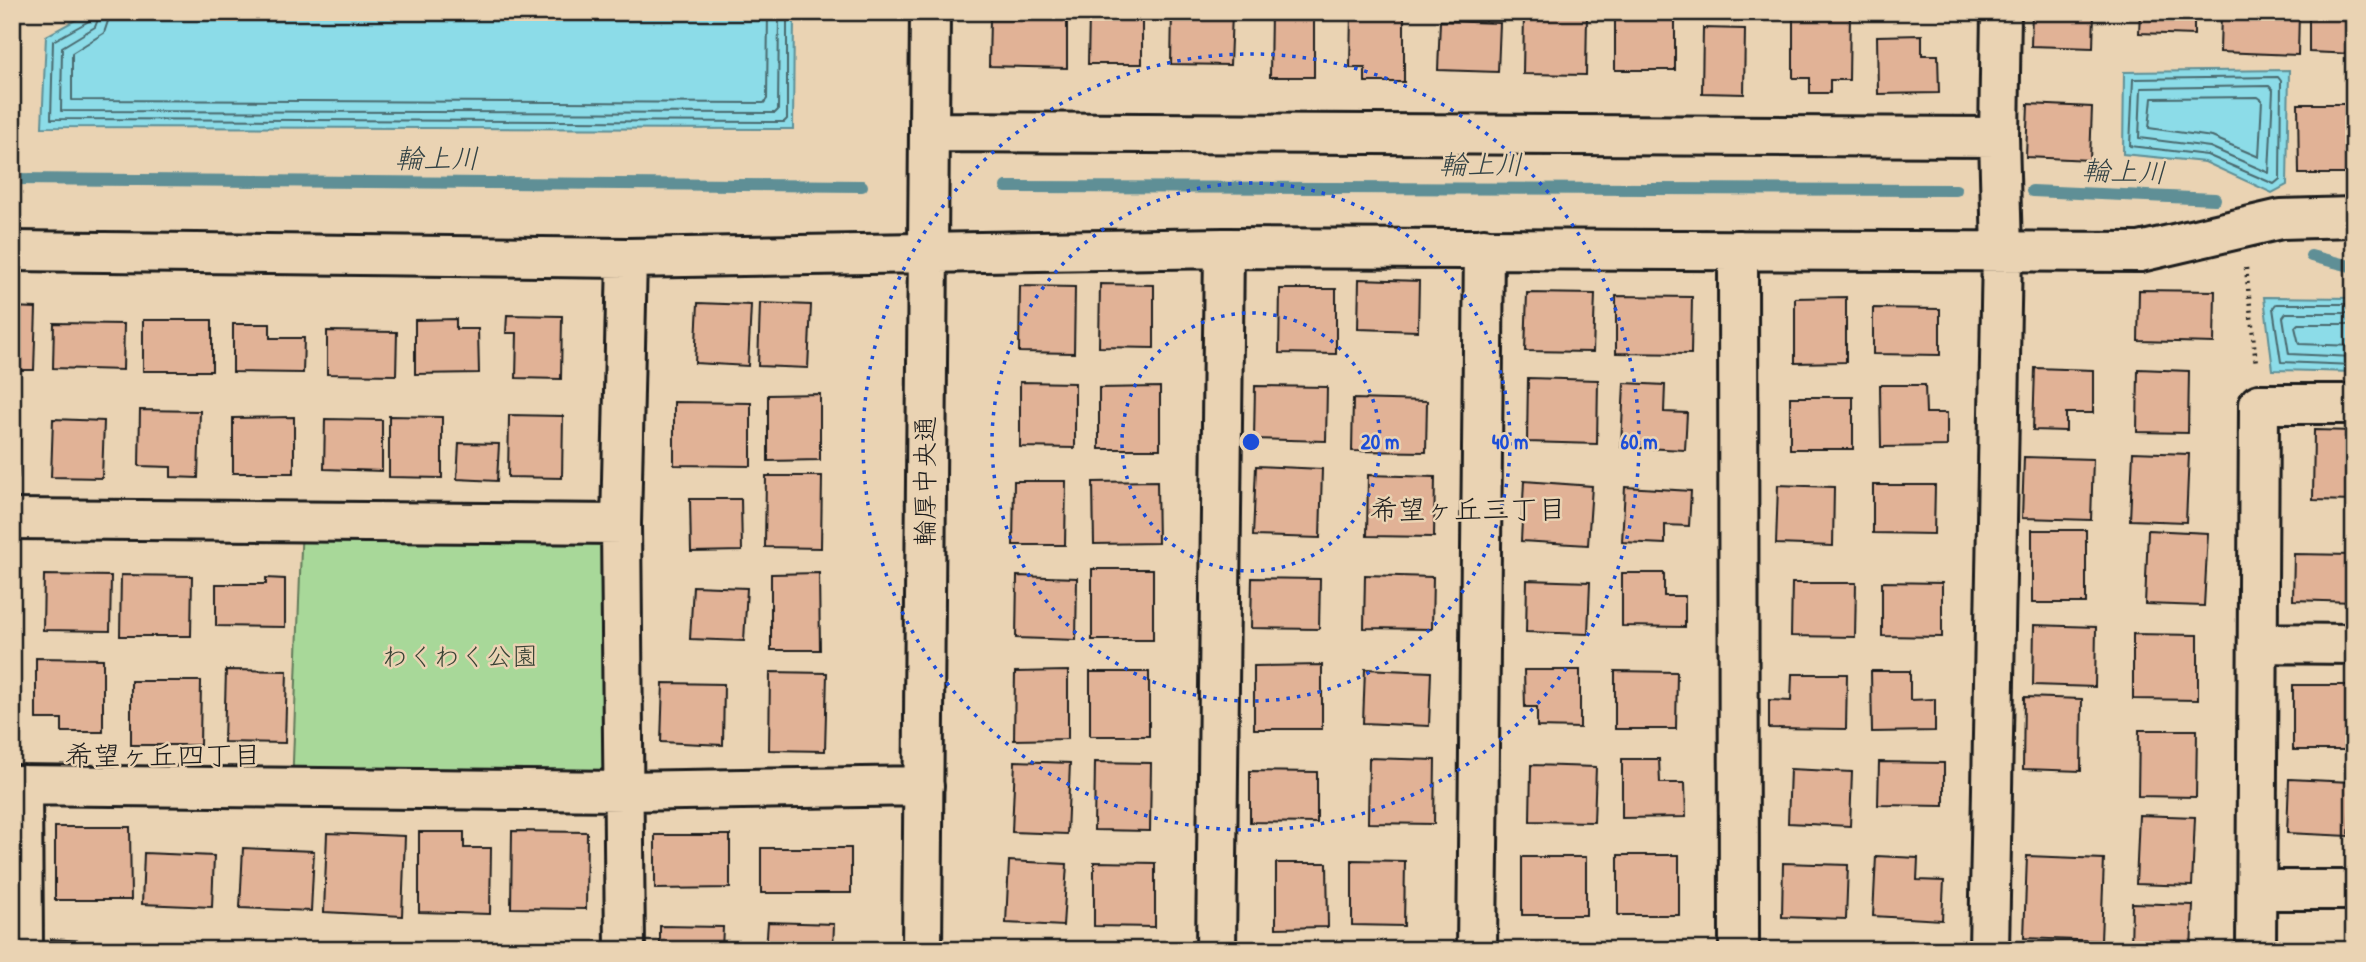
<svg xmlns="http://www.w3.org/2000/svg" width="2366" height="962" viewBox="0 0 2366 962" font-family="'Patrick Hand','Klee One',sans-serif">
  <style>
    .green { fill: #a8d899; stroke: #627a5a; stroke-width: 2 }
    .water { fill: #8cdce8; stroke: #5f8f96; stroke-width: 2 }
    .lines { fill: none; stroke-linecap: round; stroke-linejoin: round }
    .shore { stroke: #49696e; stroke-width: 2 }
    .stream { stroke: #5f8f96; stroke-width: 12 }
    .building { fill: #e1b296; stroke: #1c1c1c; stroke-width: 2 }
    .minor-casing { stroke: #1c1c1c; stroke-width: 44 }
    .path { stroke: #1c1c1c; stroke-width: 4.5; stroke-dasharray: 2 5; stroke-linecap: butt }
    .minor { stroke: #ead3b3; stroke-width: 38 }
    .ring { fill: none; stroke: #1d4ed8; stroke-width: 3.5; stroke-dasharray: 3.5 7 }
    .labels { text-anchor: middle; stroke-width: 5; stroke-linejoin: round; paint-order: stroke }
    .street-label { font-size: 26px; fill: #1c1c1c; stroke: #ead3b3 }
    .park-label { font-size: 26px; fill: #384235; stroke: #ead3b3 }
    .water-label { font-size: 28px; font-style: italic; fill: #324245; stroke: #ead3b3 }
    .neighbourhood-label { font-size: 28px; fill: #1c1c1c; stroke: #ead3b3 }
    .centre { fill: #1d4ed8; stroke: #ead3b3; stroke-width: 3.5 }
    .ring-label { font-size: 21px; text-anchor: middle; font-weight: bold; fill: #1d4ed8; stroke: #ead3b3; stroke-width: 5; stroke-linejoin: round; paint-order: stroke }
  </style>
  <rect width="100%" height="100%" fill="#ead3b3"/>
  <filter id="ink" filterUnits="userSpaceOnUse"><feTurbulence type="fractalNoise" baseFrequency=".0143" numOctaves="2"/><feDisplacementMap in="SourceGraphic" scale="14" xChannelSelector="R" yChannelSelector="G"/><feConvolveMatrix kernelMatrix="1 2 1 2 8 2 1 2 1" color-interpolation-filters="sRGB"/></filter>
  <g filter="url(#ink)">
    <path class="green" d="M302,522L621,524L625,791L292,788Z"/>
    <path class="water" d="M90,12H794L793,129L42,127L46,36Z
      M2289,70L2287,185L2272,193L2205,162L2123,154L2124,72Z
      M2264,297L2354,298V372L2273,370Z"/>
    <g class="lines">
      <path class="shore" d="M92,12L89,21L53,41L51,119L784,122L787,119V12
        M101,12L95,27L62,47L61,111L775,113L778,110L779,12
        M111,12L104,33L72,53V100L764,103L767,99L768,12
        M2278,77L2281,81L2280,179L2274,184L2207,155L2130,146L2133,79Z
        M2269,86L2273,90L2269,173L2210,147L2139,138L2141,88Z
        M2258,97L2262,100L2259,157L2212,137L2149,128L2152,98Z
        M2354,304H2276L2273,308L2281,362L2354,365
        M2354,313H2286L2283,317L2289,354L2354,357
        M2354,324H2298L2295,327L2299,344L2354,346"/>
      <path class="stream" d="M12,179L862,186
        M1006,187L1956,190
        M2032,191L2215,199
        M2311,256L2354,267"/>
    </g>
    <path class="building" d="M1172,12H1232L1230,65L1171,64Z
      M1271,12H1314V77H1270Z
      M1351,12L1404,13V82H1365V68H1350Z
      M1793,12L1850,13L1849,80H1830V93H1810V78H1793Z
      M2032,12H2094L2093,48L2031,46Z
      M2140,12H2194V35L2139,33Z
      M2221,12H2299L2298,55L2220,52Z
      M2309,12H2354V54L2309,52Z
      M1524,13L1587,15L1586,75L1523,74Z
      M1089,15H1142V64H1088Z
      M1615,18L1675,19V70H1615Z
      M990,19L1067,20V68L989,66Z
      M1440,21L1500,23L1498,72L1438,70Z
      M1703,28L1745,29L1744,94L1702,93Z
      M1922,35V55H1938L1939,93L1878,94L1877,36Z
      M2028,104L2092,107L2090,160L2026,157Z
      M2298,104H2354V174H2299Z
      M1359,279L1419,281L1418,331L1358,329Z
      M1100,284L1154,285V348L1099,347Z
      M1020,286L1075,287L1074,353L1019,352Z
      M1280,289H1336V354L1279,353Z
      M2139,290L2215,291L2214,343L2138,341Z
      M1527,293L1595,294L1593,352L1525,351Z
      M1616,296L1692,297L1691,354L1616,353Z
      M1846,297V362L1795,363V298Z
      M698,303L751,305L748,366L695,363Z
      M760,303L811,305L808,368L758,366Z
      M12,307L36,308L34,370H12Z
      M1873,308L1940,309V355L1873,354Z
      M507,315L562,316L561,379L516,378L517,333H506Z
      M456,319V329H478L479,373L415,374V320Z
      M143,320H212V371H143Z
      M54,323L124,324L123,370L53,368Z
      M233,324H270V338H304L303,373L233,372Z
      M327,331L397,332L396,375L327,374Z
      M2035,368L2093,370V413H2066V431L2033,430Z
      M2138,369L2189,371L2188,433L2137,432Z
      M1528,378L1598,380L1597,444L1527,442Z
      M1020,382L1075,383V448L1020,447Z
      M1624,383L1665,385L1664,412L1687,413L1685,450L1621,447Z
      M1880,385H1925L1926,413H1947V446L1881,447Z
      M1255,386L1327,387L1326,441L1254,439Z
      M1160,387V449H1099V388Z
      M820,394V460L768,461V395Z
      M1790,397H1853V449H1790Z
      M1353,399L1427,401L1426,452L1352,451Z
      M674,402L751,403V466L674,465Z
      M140,410L200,411L198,478L171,477V467L139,466Z
      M509,415L563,416L562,478L508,477Z
      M389,416L442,417V478L389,477Z
      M294,417V473H233V418Z
      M53,419L104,421L102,478L51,477Z
      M325,419L382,420V471L324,469Z
      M12,421H20L18,477L12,476Z
      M2314,430L2354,431V501L2313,500Z
      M459,443L499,444L497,481L457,479Z
      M2133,452L2189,454L2186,522L2130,520Z
      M2024,457L2093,459L2091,520L2022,518Z
      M1256,466L1322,469L1320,538L1253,536Z
      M1368,475L1435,477L1434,537L1367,536Z
      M766,476H822L821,548L765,547Z
      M1014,481H1066L1065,545H1013Z
      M1157,481L1158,543L1094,544L1093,482Z
      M1524,481L1592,486L1588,545L1521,541Z
      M1778,485L1834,487L1833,546L1776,544Z
      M1873,485H1935L1934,534L1873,533Z
      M1625,487L1691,491L1689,526L1665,525V544L1622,542Z
      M690,499H741L742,551L691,552Z
      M2032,530H2086V603H2032Z
      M2148,530L2208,533L2204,606L2145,604Z
      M2294,554L2354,555V602L2293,600Z
      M1092,569H1153V640H1092Z
      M819,573L820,650H771V574Z
      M1622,573H1664V596H1685V627L1622,626Z
      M44,575L111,576L110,631L43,630Z
      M121,575L192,576L191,636H120Z
      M1365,575L1433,577L1432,629L1364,628Z
      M1017,576L1077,578L1076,640L1016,638Z
      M266,578L285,579V627L216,626V584H266Z
      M1252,578L1320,579L1319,629L1251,628Z
      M1527,580L1590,582L1588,634L1526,632Z
      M1882,582L1942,583V637L1882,636Z
      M1792,583H1856L1855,637L1791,636Z
      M693,586L747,588L744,641L690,639Z
      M2034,625L2096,627L2095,687L2033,685Z
      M2133,634L2198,635V700L2133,699Z
      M36,658L103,659V732H62V719H36Z
      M1322,665V729H1254V666Z
      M1365,669L1431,672L1429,726L1363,723Z
      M226,670L287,671L285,743L224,742Z
      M1524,670H1580V728L1537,727V707H1525Z
      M1068,671V739L1014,740L1015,672Z
      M1615,671L1677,672L1676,729H1615Z
      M1871,671H1910V700L1935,699V731L1872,732Z
      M770,672L827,673L825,751L769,750Z
      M1090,672H1149V736H1090Z
      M1792,674H1847L1846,729L1769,728V700L1791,701Z
      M131,681H201L200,745H131Z
      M663,683L724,684L723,745L661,742Z
      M2293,685H2354V750H2293Z
      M2024,697L2082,699L2081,771L2023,769Z
      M2139,730H2197L2196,797L2138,796Z
      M1369,758L1435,760L1434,824L1368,823Z
      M1622,759H1659L1660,783H1685L1686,817L1622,818Z
      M1015,761L1070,763L1067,834L1012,832Z
      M1095,762L1151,763L1150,831L1094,830Z
      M1879,762L1944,763V806L1878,805Z
      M1531,765L1596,767L1594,822L1530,821Z
      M1790,769L1852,772L1850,826L1788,823Z
      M1250,771L1317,772V823L1250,822Z
      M2289,779L2351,782L2349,836L2287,833Z
      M2139,815L2195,817L2192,886L2136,884Z
      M55,827H130L131,900H55Z
      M512,831L587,832L586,909L511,908Z
      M419,832H464V848H491L490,914L419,912Z
      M327,833L405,836L402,916L324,912Z
      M655,835H730V888L655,889Z
      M243,848L314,851L311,911L240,908Z
      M761,848H851V893H761Z
      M144,853L214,856L212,907L142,904Z
      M1618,855H1679V915H1618Z
      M1876,856L1918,858L1917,880L1944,881L1942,920L1873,916Z
      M2027,856L2104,859L2101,941L2024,938Z
      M1522,857H1586V915H1522Z
      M1352,860L1405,861L1404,926L1352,925Z
      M1009,861L1067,864L1063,926L1006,923Z
      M1094,862L1155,863V927L1094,926Z
      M1276,863H1327L1328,927L1276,928Z
      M1783,863L1848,865L1846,919L1782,917Z
      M2132,903L2193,905L2191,950H2131Z
      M768,922L834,924L833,950H766Z
      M660,926L723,927L722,950H660Z
      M51,939L82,941V950H50Z
      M519,946L576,947V950H519Z
      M1618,948H1666V950H1618Z"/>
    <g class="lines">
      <g class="minor-casing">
        <path id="minor" d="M929,132L1999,137
          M1738,250L1739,950
          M12,251L627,258L1224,248L2140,252L2281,219L2354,217
          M12,519L621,524
          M2258,643L2354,644
          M12,785L625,791L924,786
          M22,785L23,950
          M2256,890H2354
          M625,950L621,524L627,258
          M922,950L930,12
          M1216,950L1224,248
          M1477,950L1484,248
          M1989,950L2002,252L1999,137L2001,12
          M2256,950L2259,404H2354"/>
      </g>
      <path class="path" d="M2246,268L2256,364"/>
      <use href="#minor" class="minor"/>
    </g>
  </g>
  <g class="ring">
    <circle cx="1251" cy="442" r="129"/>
    <circle cx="1251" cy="442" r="259"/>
    <circle cx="1251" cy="442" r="388"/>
  </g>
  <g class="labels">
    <g class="street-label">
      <text transform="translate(925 481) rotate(-90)" y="9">輪厚中央通</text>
    </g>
    <g class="park-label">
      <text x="460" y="665">わくわく公園</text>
    </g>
    <g class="water-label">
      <text x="437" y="168">輪上川</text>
      <text x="1481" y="174">輪上川</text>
      <text transform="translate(2124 171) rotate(2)" y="10">輪上川</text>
    </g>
    <g class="neighbourhood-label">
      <text x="1468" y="519">希望ヶ丘三丁目</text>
      <text x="163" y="765">希望ヶ丘四丁目</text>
    </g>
  </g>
  <circle cx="1251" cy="442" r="10" class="centre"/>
  <g class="ring-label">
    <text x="1380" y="449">20 m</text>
    <text x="1510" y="449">40 m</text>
    <text x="1639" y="449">60 m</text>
  </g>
  <rect width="2366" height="962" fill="none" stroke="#ead3b3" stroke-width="42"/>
  <rect x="21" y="21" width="2324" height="920" fill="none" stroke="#1c1c1c" stroke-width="2.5" filter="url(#ink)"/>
</svg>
